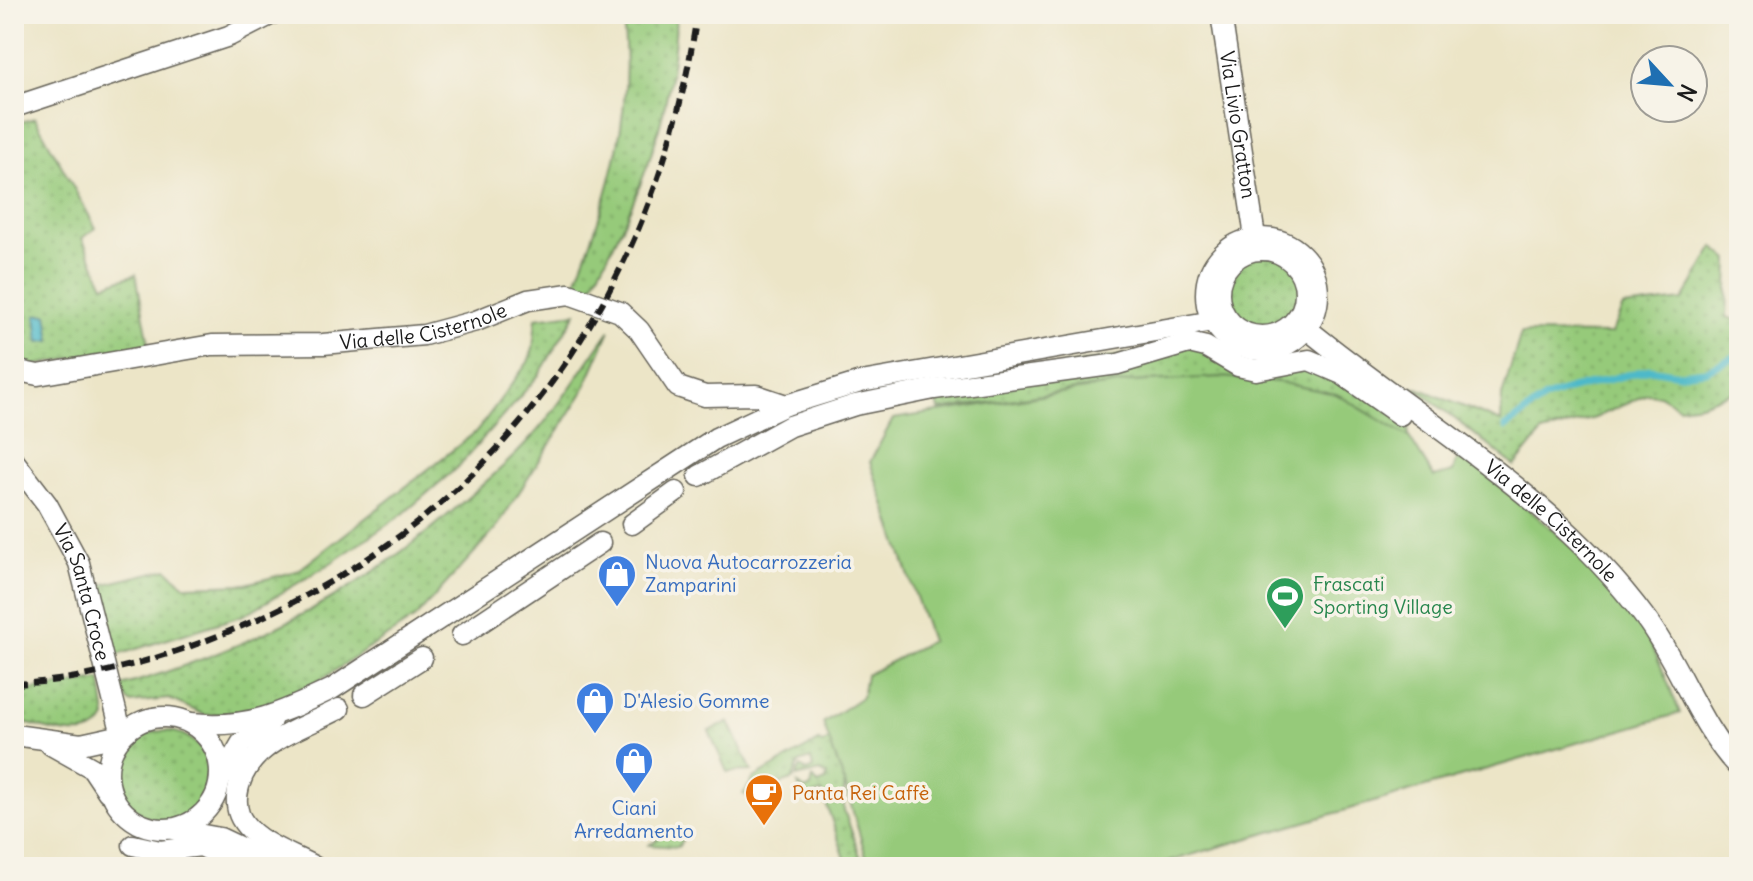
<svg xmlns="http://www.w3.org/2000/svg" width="1753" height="881" viewBox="0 0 1753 881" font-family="Delius,sans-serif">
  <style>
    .grass { fill: url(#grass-dots); stroke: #59734b; stroke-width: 2 }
    .park { fill: #96ca7a; stroke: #59734b; stroke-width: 2 }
    .water { fill: #4db9c9; stroke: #346a72; stroke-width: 2 }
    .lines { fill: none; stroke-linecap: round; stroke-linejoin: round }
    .stream { stroke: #4db9c9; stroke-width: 7 }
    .street-casing { stroke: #656258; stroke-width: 23 }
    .street { stroke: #fff; stroke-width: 20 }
    .rail { stroke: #1c1c1c; stroke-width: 6; stroke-dasharray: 12 6; stroke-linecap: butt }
    .labels { text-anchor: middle; stroke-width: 7; stroke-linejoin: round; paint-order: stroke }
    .street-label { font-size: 20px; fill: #1c1c1c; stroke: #f7f3e8 }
    .shop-label { font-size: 20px; fill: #366cbe; stroke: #f7f3e8; text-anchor: start }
    .leisure-label { font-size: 20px; fill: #27864d; stroke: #f7f3e8; text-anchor: start }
    .food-label { font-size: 20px; fill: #c56008; stroke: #f7f3e8; text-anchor: start }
  </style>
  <defs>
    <pattern id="grass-dots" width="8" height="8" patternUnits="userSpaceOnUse" patternTransform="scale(2)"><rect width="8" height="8" fill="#96ca7a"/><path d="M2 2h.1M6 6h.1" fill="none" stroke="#81ad69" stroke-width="1.8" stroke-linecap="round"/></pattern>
  </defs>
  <rect width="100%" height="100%" fill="#f7f3e8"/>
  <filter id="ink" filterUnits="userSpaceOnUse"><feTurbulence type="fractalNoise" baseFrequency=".0125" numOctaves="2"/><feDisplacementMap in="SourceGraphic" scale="16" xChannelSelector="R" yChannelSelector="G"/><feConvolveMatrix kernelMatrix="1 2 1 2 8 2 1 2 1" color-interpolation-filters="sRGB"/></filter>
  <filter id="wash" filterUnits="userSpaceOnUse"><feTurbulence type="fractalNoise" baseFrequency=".006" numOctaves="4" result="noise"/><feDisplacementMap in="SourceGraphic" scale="32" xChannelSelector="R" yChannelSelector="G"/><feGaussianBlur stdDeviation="1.8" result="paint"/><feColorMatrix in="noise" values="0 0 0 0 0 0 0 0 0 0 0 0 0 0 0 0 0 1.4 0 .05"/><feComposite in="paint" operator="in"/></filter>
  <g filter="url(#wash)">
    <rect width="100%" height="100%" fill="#ece5c7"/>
    <path class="grass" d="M622,14H676C674,117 637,205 587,295L574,287C609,198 636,110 622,14Z
      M35,118L96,228L82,238L104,285L136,274L149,344L32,366L14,365V124Z
      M1714,247L1729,260L1727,317L1739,321V388L1735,391L1701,404L1679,407L1659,395L1647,394L1595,418L1542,433L1515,466L1413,386L1501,422L1502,396L1521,333L1611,334L1623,307L1683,300Z
      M1219 293a43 43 0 1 1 86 0a43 43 0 1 1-86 0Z
      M576,313L539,375L459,466L403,514L325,567L244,615L108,658L93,587L167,569L185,586L246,584L297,571L308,563L477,431L528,362L533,349L536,318Z
      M610,330L582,394L495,530L415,618L322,679L246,713L205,715L169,699L130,703L118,687C258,646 364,592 473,493C496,473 519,453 539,429C565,398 586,363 610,330Z
      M1189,343L1238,366L1297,361L1400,415L1408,424L1409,437L1336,394L1130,382L939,410L934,389Z
      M101,680L106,718C89,749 40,724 14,721V692Z
      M729,722L752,771L727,772L709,731Z
      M120 776a45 45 0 1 1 90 0a45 45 0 1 1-90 0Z
      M829,740L844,781V810L864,867H848L822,792L810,796L801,793L798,784L805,790L811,787L813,778L818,784L826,781L827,775L820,771L796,777L801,767L807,771L813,768L811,759L799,763L792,780L748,796L743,794L754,778L819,741L822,744Z
      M672,829L683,840L678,847L649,845Z"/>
    <path class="park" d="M1221,377L1278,382L1336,394L1409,437L1434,477L1453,472L1457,459L1469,460C1526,508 1592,556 1635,618C1655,646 1667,681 1680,713L1150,867H869L844,781L823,723L862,697L866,675L931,641L870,462L893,419L1130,382Z"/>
    <path class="water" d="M47,314L51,341L39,342L36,315Z"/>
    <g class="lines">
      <path class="stream" d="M1506,427L1545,398L1568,390L1650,369L1680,374L1705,371L1739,355"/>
    </g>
  </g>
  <g filter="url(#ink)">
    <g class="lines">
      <g class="street-casing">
        <g id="street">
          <path id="s1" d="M1221,14L1255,237"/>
          <path d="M14,107L229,36L272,14"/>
          <circle cx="1262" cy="294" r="56"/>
          <circle cx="1262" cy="293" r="43"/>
          <path id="s2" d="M1306,328C1422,423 1556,496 1646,619C1681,666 1698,725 1739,768"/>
          <path id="s3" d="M14,370L38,375L212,345L323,344L424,335L476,321L528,300L569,294L620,312L639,330L678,387L705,396L756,395L786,405"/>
          <path id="s4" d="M14,461L47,504L79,563L122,735"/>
          <path d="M699,476L790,426L855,405L934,389L1118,364L1189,343L1206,347L1238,366L1256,370L1309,360L1342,374L1400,415"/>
          <path d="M632,524L676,492"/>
          <path d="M462,635L600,543"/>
          <path d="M364,695L422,658"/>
          <circle cx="164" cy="773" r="56"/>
          <path d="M191,723C248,729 282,713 332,689L716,438L786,405L861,382L1213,321"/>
          <path d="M14,735L81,744L122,735"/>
          <path d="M51,745L92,768L108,792"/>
          <path d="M220,780L241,744L271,721"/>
          <path d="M176,830L220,838L281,867"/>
          <path d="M133,845L160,851L201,846L244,867"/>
          <path d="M315,867C293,855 268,847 250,830C240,820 236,811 237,797C242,745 299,730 339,709"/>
        </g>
      </g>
      <use href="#street" class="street"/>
      <path class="rail" d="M14,684C85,681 159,660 225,633C493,526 657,297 697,14"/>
    </g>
  </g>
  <defs>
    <g id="shop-pin" transform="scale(2)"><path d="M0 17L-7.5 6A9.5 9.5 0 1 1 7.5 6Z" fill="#3f7fe0" stroke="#f7f3e8"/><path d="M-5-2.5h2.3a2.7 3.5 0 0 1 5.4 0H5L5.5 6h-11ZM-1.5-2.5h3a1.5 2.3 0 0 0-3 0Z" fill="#fff"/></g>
    <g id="stadium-pin" transform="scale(2)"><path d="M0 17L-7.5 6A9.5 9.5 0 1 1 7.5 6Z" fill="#2e9e5b" stroke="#f7f3e8"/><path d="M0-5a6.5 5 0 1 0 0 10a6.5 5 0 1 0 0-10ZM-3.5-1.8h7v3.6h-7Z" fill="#fff"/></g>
    <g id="cafe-pin" transform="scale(2)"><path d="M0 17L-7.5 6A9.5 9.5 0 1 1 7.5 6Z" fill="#e8710a" stroke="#f7f3e8"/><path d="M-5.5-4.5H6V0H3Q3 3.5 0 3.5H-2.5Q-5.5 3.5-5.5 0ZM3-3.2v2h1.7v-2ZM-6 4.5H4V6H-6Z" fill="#fff"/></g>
  </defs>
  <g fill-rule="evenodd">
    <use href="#shop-pin" x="617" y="574"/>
    <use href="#stadium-pin" x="1285" y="596"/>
    <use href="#shop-pin" x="595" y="701"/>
    <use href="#shop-pin" x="634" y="761"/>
    <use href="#cafe-pin" x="764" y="793"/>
  </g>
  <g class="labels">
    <g class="street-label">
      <text dy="7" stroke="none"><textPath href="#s1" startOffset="112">Via Livio Gratton</textPath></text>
      <text dy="7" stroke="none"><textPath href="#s3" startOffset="414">Via delle Cisternole</textPath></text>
      <text dy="7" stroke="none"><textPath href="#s2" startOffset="312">Via delle Cisternole</textPath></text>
      <text dy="7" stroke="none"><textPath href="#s4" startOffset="150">Via Santa Croce</textPath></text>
    </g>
    <g class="shop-label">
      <text x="645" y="569">Nuova Autocarrozzeria<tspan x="645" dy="23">Zamparini</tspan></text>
      <text x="623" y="708">D'Alesio Gomme</text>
      <text x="634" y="815" text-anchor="middle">Ciani<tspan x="634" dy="23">Arredamento</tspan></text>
    </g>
    <g class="leisure-label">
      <text x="1313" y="591">Frascati<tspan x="1313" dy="23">Sporting Village</tspan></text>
    </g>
    <g class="food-label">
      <text x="792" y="800">Panta Rei Caffè</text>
    </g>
  </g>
  <rect width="1753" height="881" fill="none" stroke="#f7f3e8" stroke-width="48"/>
  <g transform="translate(1669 84) rotate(116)"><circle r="38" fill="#f7f3e8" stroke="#9f9d96" stroke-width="2"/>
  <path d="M0-6L14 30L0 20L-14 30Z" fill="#1f6fb2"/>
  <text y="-12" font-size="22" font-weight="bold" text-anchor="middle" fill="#1c1c1c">N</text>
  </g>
</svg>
